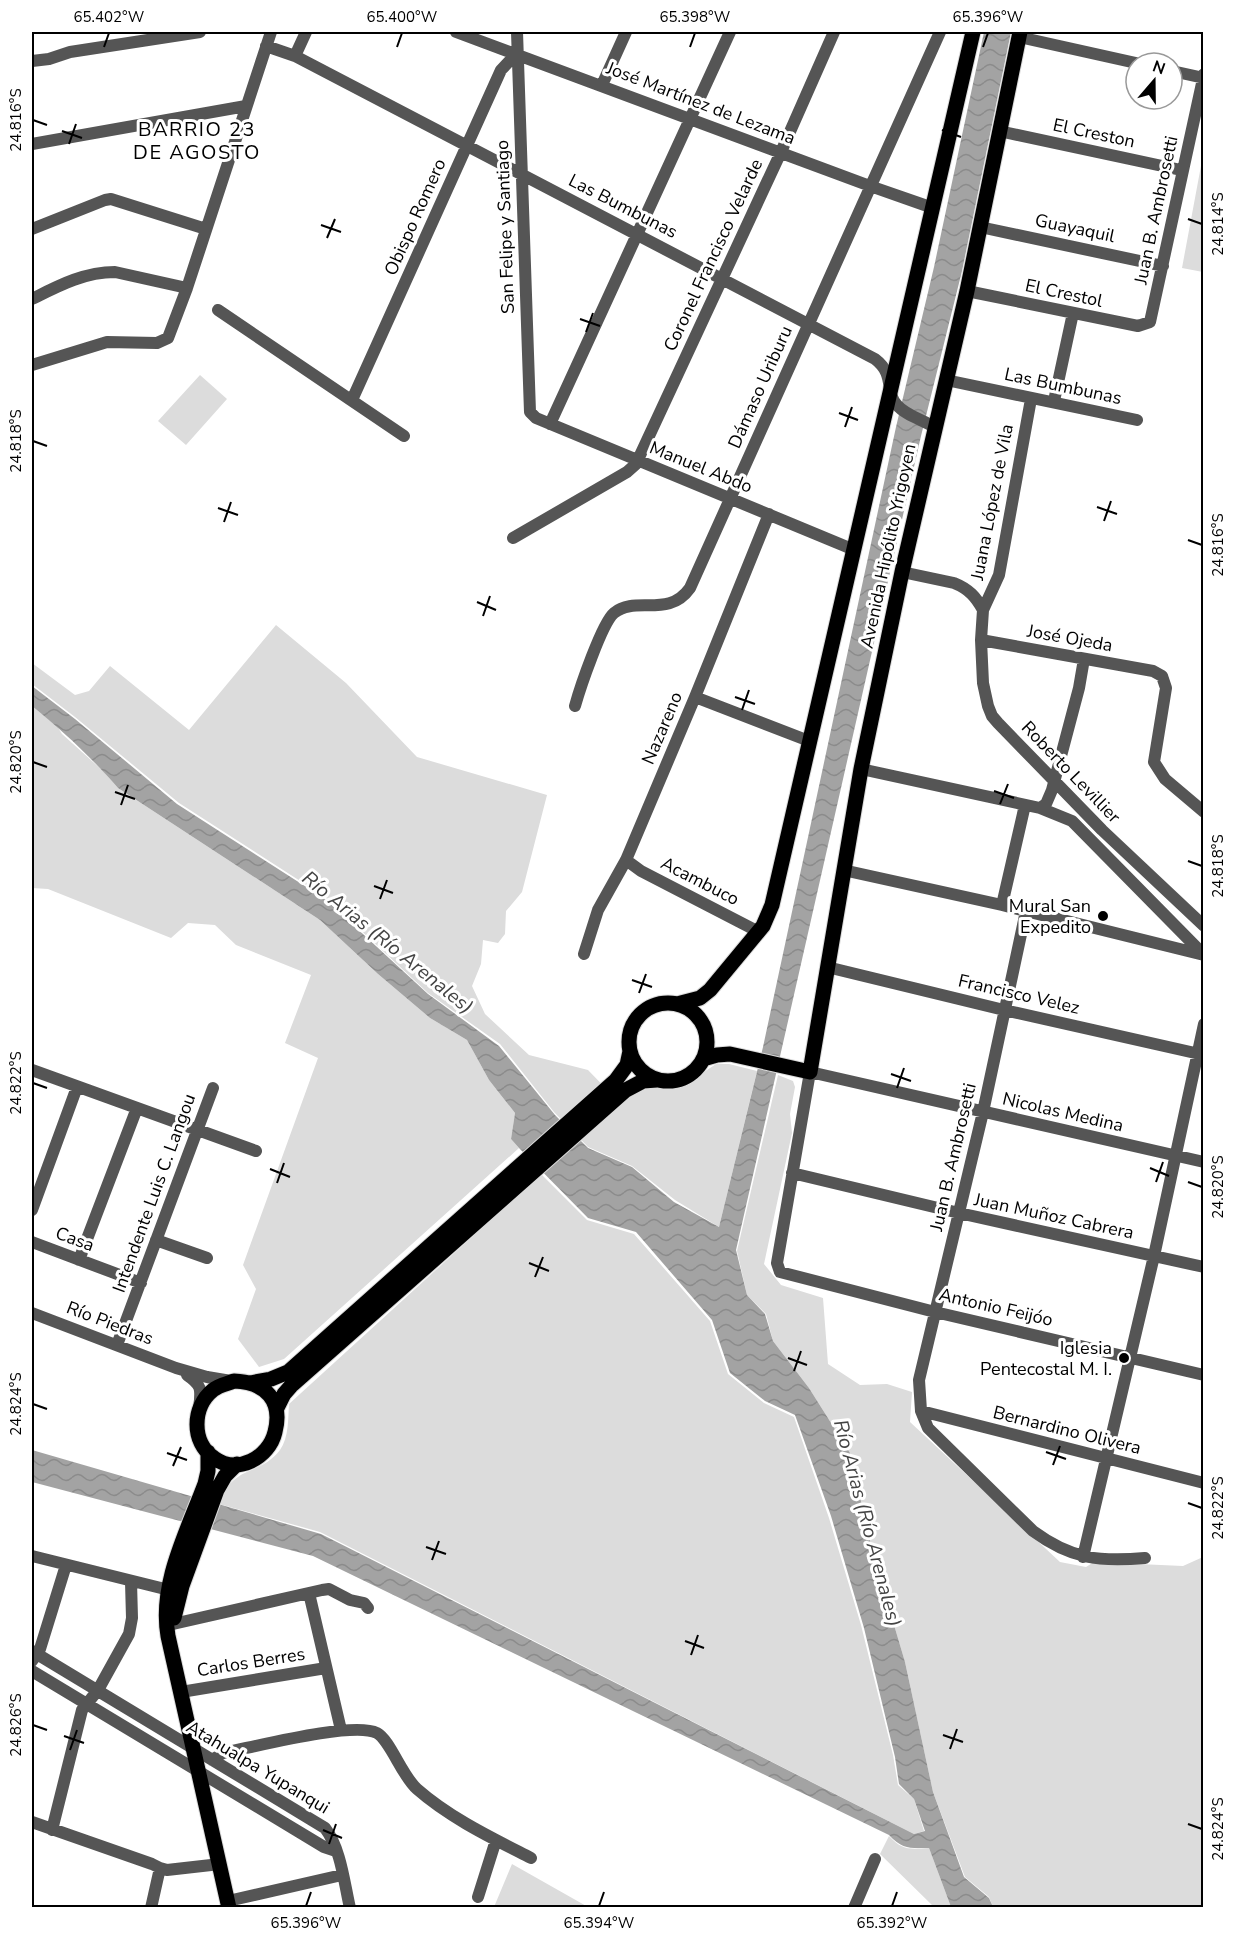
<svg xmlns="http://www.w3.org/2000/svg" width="1235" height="1939" viewBox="0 0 1235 1939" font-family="'Nunito Sans',sans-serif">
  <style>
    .grass { fill: #dcdcdc }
    .water { fill: url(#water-waves) }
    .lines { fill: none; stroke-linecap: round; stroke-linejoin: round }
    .major-casing { stroke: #dbdbdb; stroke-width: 17 }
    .minor { stroke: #555; stroke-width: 12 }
    .major { stroke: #000; stroke-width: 15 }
    .ticks { fill: none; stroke: #000; stroke-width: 2 }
    .poi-dot { fill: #000; stroke: #fff; stroke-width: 2 }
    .labels { text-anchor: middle; stroke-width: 6; stroke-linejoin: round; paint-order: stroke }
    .street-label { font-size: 18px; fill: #000; stroke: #fff }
    .poi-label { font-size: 18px; fill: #000; stroke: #fff; text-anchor: end }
    .neighbourhood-label { font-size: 20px; letter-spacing: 1.5px; fill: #000; stroke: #fff }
    .water-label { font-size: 20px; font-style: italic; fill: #444; stroke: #fff }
    .neatline { fill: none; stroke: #000; stroke-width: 2 }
    .ticks-label { font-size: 15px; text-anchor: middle; fill: #000 }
  </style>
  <defs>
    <pattern id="water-waves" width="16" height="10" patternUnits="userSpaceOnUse" patternTransform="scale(1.5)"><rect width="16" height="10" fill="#a3a3a3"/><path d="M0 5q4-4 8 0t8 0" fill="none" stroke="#8b8b8b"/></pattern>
  </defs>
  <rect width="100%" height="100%" fill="#fff"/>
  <path class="grass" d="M1203,155L1204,272H1203L1182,268Z
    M200,375L227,399L186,445L158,421Z
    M276,625L346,683L417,757L547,795L522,892L506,911L505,934L498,943L483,940L481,964L472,986L485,1014L529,1055L588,1070L621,1104L638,1090L646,1087L680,1088L716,1064H729L757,1071L719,1227L675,1200L632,1166L588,1147L554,1112L500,1044L428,993L325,897L179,803L75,717L32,684V663L75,695L89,691L110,666L189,730Z
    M32,706L57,726L62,734L102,770L118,788L320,920L378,974L430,1018L467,1040L489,1080L515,1113L511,1139L519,1148L284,1359L259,1367L238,1339L256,1289L243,1265L318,1058L285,1043L311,975L236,945L215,925L188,923L171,938L48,889L32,888Z
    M778,1075L793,1081L795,1087L790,1114L792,1133L764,1264L781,1285L823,1298L828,1364L860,1385L887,1384L912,1392L910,1422L1060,1562L1086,1567L1094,1562L1183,1566L1203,1557V1907H993L989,1897L965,1877L933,1792L905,1662L873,1554L850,1453L809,1388L773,1341L766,1314L747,1295L737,1251Z
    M541,1174L587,1220L634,1234L710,1321L728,1374L764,1403L794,1417L829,1518L861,1625L893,1755L898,1785L914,1799L924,1831L914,1834L320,1532L219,1504C232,1464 259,1477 280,1450C289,1437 288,1419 289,1404Z
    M889,1836C903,1851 910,1849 929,1848L951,1907H934L880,1854Z
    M512,1864L588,1907H494Z"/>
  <path class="water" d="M984,32H1011L962,271L921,436L736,1250L747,1295L765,1314L773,1341L809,1388L850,1453L873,1554L905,1662L933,1792L964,1877L989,1898L993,1907H951L929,1848C910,1848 903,1850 889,1835L313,1556L32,1482V1450L321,1534L914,1834L925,1831L914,1799L899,1784L895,1757L864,1628L831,1516L795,1415L765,1401L730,1373L712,1320L636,1232L588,1218L519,1148L511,1139L515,1113L489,1080L467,1040L430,1018L378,974L320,920L118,788C93,759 61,729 32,706V686L75,719L177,804L325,899L428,994L499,1046L555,1115L588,1148L632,1167L674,1202L719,1227L763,1047L896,427L934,267Z"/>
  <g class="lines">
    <g class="major-casing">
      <path id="major" d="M629 1042a39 39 0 1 1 78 0a39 39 0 1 1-78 0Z
        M677,1004L700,998L710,990L763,926L772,905L973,32
        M703,1059L717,1055L730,1054L810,1072L861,769L902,572L967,291L1020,32
        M234,1381C266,1382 283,1401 275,1432C269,1458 237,1475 214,1458C191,1442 192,1407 213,1390C219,1385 227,1384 234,1381Z
        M250,1383L271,1379L288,1372L616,1080L627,1065L630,1051
        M277,1408L284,1394L291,1386L626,1090L643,1081L657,1080
        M208,1452V1471L205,1484C187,1532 159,1584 168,1636L229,1908
        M174,1618L182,1586L217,1490L225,1476L237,1464"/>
    </g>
    <path class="minor" d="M456,32L870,186L933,208
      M517,32L530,412L536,418L852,549
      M1019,37L1136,63
      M266,46L295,56L875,359C896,375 884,391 897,405C905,415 923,420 934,427
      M295,56L306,32
      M32,61L49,59L70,52L200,32
      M1172,71L1204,78
      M602,85L626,32
      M999,131L1181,170
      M32,144L246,106
      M980,227L1163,266
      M32,229L105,200L111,199L206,229
      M967,291L1138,326L1150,322L1204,74
      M32,299C58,286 84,272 115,272L187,288
      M218,310L404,436
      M32,365L107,342L157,343L168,338L187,288L271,32
      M946,380L1137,420
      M1031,399L999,575L983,610L981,640L983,683L988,706L992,716L998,723L1102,830L1204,926
      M352,400L501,70L517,53
      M1054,401L1073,313
      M550,424L730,32
      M513,538L627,472L636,464L781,152L834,32
      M902,572L954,583C969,589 976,597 983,610
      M981,640L1153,671L1162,676L1166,688L1154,762L1165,779L1204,812
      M695,697L809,741
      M575,706C580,688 602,623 614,613C636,595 668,619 690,588L940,32
      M861,769L1040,808L1072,821L1204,955
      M1040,808L1046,804L1052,790L1079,688L1084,659
      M626,860L641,871L759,932
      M843,870L1002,905L1204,955
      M1002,905L1025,805
      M1026,911L983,1112L919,1380L921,1411L928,1428L1033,1531C1071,1559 1099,1562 1145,1558
      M584,954L598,910L626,860L695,697L769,514
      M827,967L1004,1010L1204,1055
      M32,1070L256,1151
      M1204,1162L810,1072L777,1263L780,1272L935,1312L1204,1375
      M792,1173L959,1213L1204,1267
      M32,1210L77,1087
      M156,1240L207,1258
      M32,1242L141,1283
      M79,1260L137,1108
      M32,1313L176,1368L207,1377L231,1381
      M117,1345L213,1088
      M187,1375C203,1386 201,1390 199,1409
      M921,1411L1204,1483
      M32,1556L169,1590
      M1083,1557L1154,1256L1204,1024
      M309,1593L341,1730
      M173,1624L322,1590L329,1589L350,1600L364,1603L368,1608
      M32,1651L325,1828C341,1849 344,1882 350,1908
      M32,1661L40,1649L66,1565
      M32,1671L324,1847L336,1851
      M181,1692L326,1668
      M212,1760L223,1753C254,1747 353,1721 377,1733C390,1740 402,1776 417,1789C450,1818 492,1838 531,1858
      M32,1822L152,1864L160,1868L167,1870L220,1864
      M52,1830L82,1710L98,1690L129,1634L132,1618L131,1582
      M478,1897L496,1840
      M228,1901L342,1875
      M151,1908L160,1868
      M854,1908L875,1859"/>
    <use href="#major" class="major"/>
  </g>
  <path class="ticks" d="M104,47L109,33M397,47L402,33M690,47L695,33M983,47L988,33M33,120L47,125M942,130L961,137M62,131L82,138M948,143L955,123M69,144L76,124M1188,219L1202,224M321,225L341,232M327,238L335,219M580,319L600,326M586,332L593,313M839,413L858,420M845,427L852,407M33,441L47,446M1097,507L1117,514M218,508L238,515M1104,521L1111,501M224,522L231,502M1188,540L1202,545M477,602L496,610M483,616L490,596M735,697L755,704M742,710L749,690M33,762L47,767M994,791L1014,798M115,792L135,799M1000,804L1008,784M121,805L128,785M1188,861L1202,866M374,886L393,893M380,899L387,880M632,980L652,987M639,993L646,974M891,1074L911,1081M33,1083L47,1088M897,1088L904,1068M1150,1168L1169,1176M270,1169L290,1177M1156,1182L1163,1162M1188,1182L1202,1187M277,1183L284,1163M529,1263L549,1271M535,1277L543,1257M788,1358L807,1365M794,1371L801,1351M33,1404L47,1409M1046,1452L1066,1459M167,1453L187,1460M1053,1465L1060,1446M173,1466L181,1447M1188,1503L1202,1508M426,1547L446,1554M432,1560L439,1541M685,1641L704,1648M691,1655L698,1635M33,1725L47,1730M943,1735L963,1742M64,1736L84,1743M950,1749L957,1729M70,1750L77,1730M1188,1824L1202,1829M323,1830L342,1838M329,1844L336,1824M306,1906L311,1892M599,1906L604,1892M892,1906L897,1892"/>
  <g class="poi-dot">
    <circle cx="1103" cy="916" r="6"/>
    <circle cx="1124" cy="1358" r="6"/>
  </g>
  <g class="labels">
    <g class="street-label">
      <text transform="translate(701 103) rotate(21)" y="6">José Martínez de Lezama</text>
      <text transform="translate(1094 133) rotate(12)" y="6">El Creston</text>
      <text transform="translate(623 206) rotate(27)" y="6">Las Bumbunas</text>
      <text transform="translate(1156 210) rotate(-78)" y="6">Juan B. Ambrosetti</text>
      <text transform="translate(415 217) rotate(-66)" y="6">Obispo Romero</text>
      <text transform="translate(505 227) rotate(-92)" y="6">San Felipe y Santiago</text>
      <text transform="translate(1075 228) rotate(12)" y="6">Guayaquil</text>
      <text transform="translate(713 255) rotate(-65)" y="6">Coronel Francisco Velarde</text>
      <text transform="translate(1064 293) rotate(12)" y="6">El Crestol</text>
      <text transform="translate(1063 386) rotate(12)" y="6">Las Bumbunas</text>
      <text transform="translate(760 387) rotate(-66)" y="6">Dámaso Uriburu</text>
      <text transform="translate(701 467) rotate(22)" y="6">Manuel Abdo</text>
      <text transform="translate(992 502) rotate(-79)" y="6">Juana López de Vila</text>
      <text transform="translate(888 546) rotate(-78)" y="6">Avenida Hipólito Yrigoyen</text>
      <text transform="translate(1070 638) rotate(10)" y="6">José Ojeda</text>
      <text transform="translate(662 728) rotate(-67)" y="6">Nazareno</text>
      <text transform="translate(1071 772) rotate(46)" y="6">Roberto Levillier</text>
      <text transform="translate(700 881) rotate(27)" y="6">Acambuco</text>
      <text transform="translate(1019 994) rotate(13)" y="6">Francisco Velez</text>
      <text transform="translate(1063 1112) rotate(13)" y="6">Nicolas Medina</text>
      <text transform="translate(953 1157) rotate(-77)" y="6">Juan B. Ambrosetti</text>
      <text transform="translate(154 1193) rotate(-70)" y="6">Intendente Luis C. Langou</text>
      <text transform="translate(1054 1216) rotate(12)" y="6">Juan Muñoz Cabrera</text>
      <text transform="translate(75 1239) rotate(20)" y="6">Casa</text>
      <text transform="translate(996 1307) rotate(13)" y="6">Antonio Feijóo</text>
      <text transform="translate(110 1323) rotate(21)" y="6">Río Piedras</text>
      <text transform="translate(1067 1430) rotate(14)" y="6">Bernardino Olivera</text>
      <text transform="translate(251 1662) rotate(-9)" y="6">Carlos Berres</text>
      <text transform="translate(258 1767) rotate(31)" y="6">Atahualpa Yupanqui</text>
    </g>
    <g class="poi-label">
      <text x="1091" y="912">Mural San<tspan x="1091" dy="21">Expedito</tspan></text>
      <text x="1112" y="1354">Iglesia<tspan x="1112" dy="21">Pentecostal M. I.</tspan></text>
    </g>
    <g class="neighbourhood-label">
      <text x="197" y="136">BARRIO 23<tspan x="197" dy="23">DE AGOSTO</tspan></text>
    </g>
    <g class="water-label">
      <text transform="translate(388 942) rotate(39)" y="7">Río Arias (Río Arenales)</text>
      <text transform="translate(868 1523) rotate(75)" y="7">Río Arias (Río Arenales)</text>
    </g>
  </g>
  <rect width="1235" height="1939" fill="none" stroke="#ffffff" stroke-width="66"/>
  <g transform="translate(1154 81) rotate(20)"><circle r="28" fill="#ffffff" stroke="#999999" stroke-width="1.5"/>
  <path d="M0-4.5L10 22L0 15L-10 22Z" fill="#000000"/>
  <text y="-9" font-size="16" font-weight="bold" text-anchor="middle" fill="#000000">N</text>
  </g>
  <rect x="33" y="33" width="1169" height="1873" class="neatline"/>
  <g class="ticks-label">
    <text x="109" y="22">65.402°W</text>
    <text x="402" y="22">65.400°W</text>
    <text x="695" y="22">65.398°W</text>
    <text x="988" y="22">65.396°W</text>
    <text transform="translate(16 120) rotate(-90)" y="5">24.816°S</text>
    <text transform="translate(1218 224) rotate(-90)" y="5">24.814°S</text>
    <text transform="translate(16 441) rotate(-90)" y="5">24.818°S</text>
    <text transform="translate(1218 545) rotate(-90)" y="5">24.816°S</text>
    <text transform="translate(16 762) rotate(-90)" y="5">24.820°S</text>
    <text transform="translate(1218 866) rotate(-90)" y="5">24.818°S</text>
    <text transform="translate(16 1083) rotate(-90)" y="5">24.822°S</text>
    <text transform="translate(1218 1187) rotate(-90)" y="5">24.820°S</text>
    <text transform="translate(16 1404) rotate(-90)" y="5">24.824°S</text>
    <text transform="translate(1218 1508) rotate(-90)" y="5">24.822°S</text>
    <text transform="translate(16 1725) rotate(-90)" y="5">24.826°S</text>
    <text transform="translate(1218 1829) rotate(-90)" y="5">24.824°S</text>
    <text x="306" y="1928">65.396°W</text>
    <text x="599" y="1928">65.394°W</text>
    <text x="892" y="1928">65.392°W</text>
  </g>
</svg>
